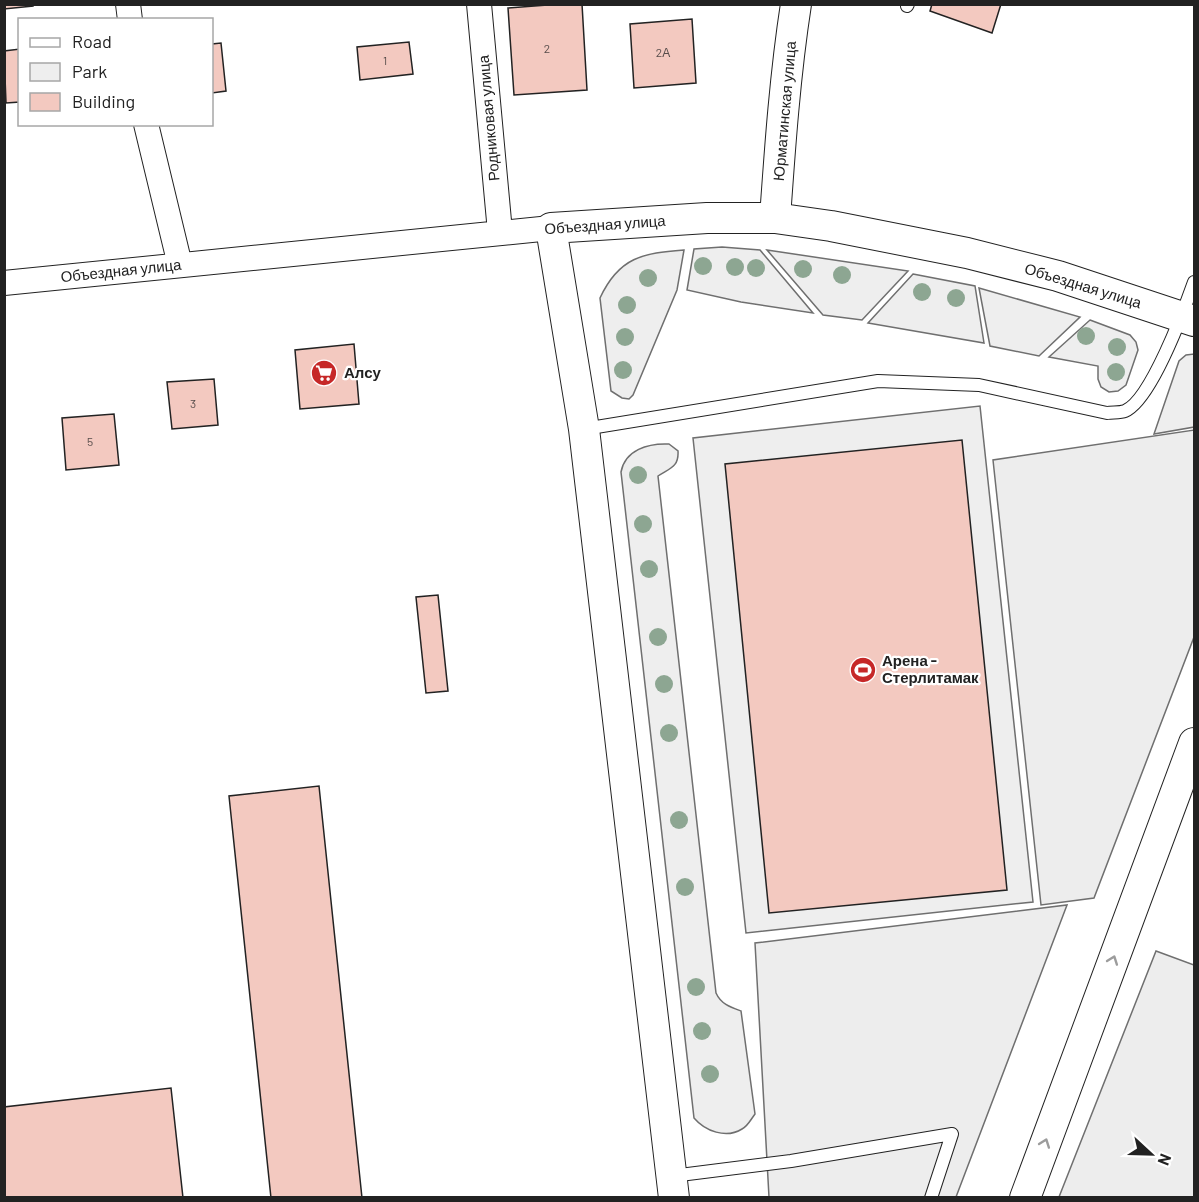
<svg xmlns="http://www.w3.org/2000/svg" width="1199" height="1202" viewBox="0 0 1199 1202" font-family="Barlow,sans-serif">
  <style>
    .green { fill: #eee; stroke: #6f6f6f; stroke-width: 1.5 }
    .parking { fill: #ededed; stroke: #6f6f6f; stroke-width: 1.5 }
    .building { fill: #f3c9c0; stroke: #222; stroke-width: 1.5 }
    .lines { fill: none; stroke-linecap: round; stroke-linejoin: round }
    .service-casing { stroke: #222; stroke-width: 14 }
    .minor-casing { stroke: #222; stroke-width: 26 }
    .tertiary-casing { stroke: #222; stroke-width: 32 }
    .service { stroke: #fff; stroke-width: 12 }
    .minor { stroke: #fff; stroke-width: 24 }
    .tertiary { stroke: #fff; stroke-width: 30 }
    .tree { fill: #8da692 }
    .oneway { stroke: #9c9c9c }
    .labels { text-anchor: middle; stroke-width: 4.5; stroke-linejoin: round; paint-order: stroke }
    .number-label { font-size: 12px; fill: #564c4a }
    .street-label { font-size: 15px; fill: #222; stroke: #fff }
    .poi-label { font-size: 15px; font-weight: bold; fill: #222; stroke: #fff; text-anchor: start }
  </style>
  <rect width="100%" height="100%" fill="#fff"/>
  <path class="green" d="M722,247L760,250L813,313L741,302L687,290L694,249Z
    M684,250L677,290L633,395L629,399L622,398L611,391L600,298C619,257 643,253 684,250Z
    M767,250L908,271L862,320L823,315Z
    M913,274L975,286L984,343L868,323Z
    M979,288L1080,317L1039,356L990,346Z
    M1090,320L1130,335L1136,342L1138,350L1126,385L1118,391L1109,392L1101,387L1098,379V366L1049,357Z
    M1194,354V427L1154,434L1179,361L1186,355Z
    M980,406L1033,902L746,933L693,438Z
    M669,444L678,451C679,467 670,468 658,476L716,993C721,1004 730,1007 741,1011L755,1114C751,1119 748,1126 742,1129C726,1139 705,1131 694,1118L621,472C625,450 648,443 669,444Z"/>
  <path class="parking" d="M1194,430V637L1094,898L1041,905L993,460Z
    M1067,905L956,1197H769L755,943Z
    M1156,951L1194,965V1197H1059Z"/>
  <path class="building" d="M4,4H33V6L4,9Z
    M561,4H582L587,90L514,95L508,8Z
    M932,4H1001L992,33L930,11Z
    M692,19L696,83L634,88L630,24Z
    M409,42L413,74L360,80L357,47Z
    M221,43L226,91L212,93V44Z
    M20,49V102L6,103L4,51Z
    M354,344L359,404L300,409L295,350Z
    M214,379L218,425L172,429L167,382Z
    M114,414L119,465L66,470L62,418Z
    M962,440L1007,890L769,913L725,464Z
    M438,595L448,691L426,693L416,597Z
    M319,786L362,1198H271L229,796Z
    M171,1088L183,1198H4V1107Z"/>
  <g class="lines">
    <g class="service-casing">
      <path id="service" d="M907,6L908,4
        M584,429L878,381L979,385L1107,413C1112,412 1120,413 1125,411C1151,400 1184,310 1194,282
        M672,1176L791,1161L952,1134L931,1198"/>
    </g>
    <g class="minor-casing">
      <path id="minor" d="M128,4L130,20
        M479,4L500,232
        M146,124L180,265
        M4,283L551,228"/>
    </g>
    <g class="tertiary-casing">
      <path id="tertiary" d="M775,218C780,147 785,75 796,4
        M674,1198L584,429L551,228L707,218H775L831,226L967,253L1058,276L1194,321
        M1025,1198L1194,743"/>
    </g>
    <use href="#service" class="service"/>
    <use href="#minor" class="minor"/>
    <use href="#tertiary" class="tertiary"/>
  </g>
  <g class="tree">
    <circle cx="703" cy="266" r="9"/>
    <circle cx="735" cy="267" r="9"/>
    <circle cx="756" cy="268" r="9"/>
    <circle cx="803" cy="269" r="9"/>
    <circle cx="842" cy="275" r="9"/>
    <circle cx="648" cy="278" r="9"/>
    <circle cx="922" cy="292" r="9"/>
    <circle cx="956" cy="298" r="9"/>
    <circle cx="627" cy="305" r="9"/>
    <circle cx="1086" cy="336" r="9"/>
    <circle cx="625" cy="337" r="9"/>
    <circle cx="1117" cy="347" r="9"/>
    <circle cx="623" cy="370" r="9"/>
    <circle cx="1116" cy="372" r="9"/>
    <circle cx="638" cy="475" r="9"/>
    <circle cx="643" cy="524" r="9"/>
    <circle cx="649" cy="569" r="9"/>
    <circle cx="658" cy="637" r="9"/>
    <circle cx="664" cy="684" r="9"/>
    <circle cx="669" cy="733" r="9"/>
    <circle cx="679" cy="820" r="9"/>
    <circle cx="685" cy="887" r="9"/>
    <circle cx="696" cy="987" r="9"/>
    <circle cx="702" cy="1031" r="9"/>
    <circle cx="710" cy="1074" r="9"/>
  </g>
  <defs><path id="oneway-chevron" d="M-2-3.5L2.5 0L-2 3.5" fill="none" stroke-width="1.6" stroke-linecap="round" stroke-linejoin="round" transform="scale(1.5)"/></defs>
  <g class="oneway">
    <use href="#oneway-chevron" transform="translate(1113 960) rotate(-70)"/>
    <use href="#oneway-chevron" transform="translate(1045 1143) rotate(-70)"/>
  </g>
  <defs>
    <g id="supermarket-disc" transform="scale(1.35)"><circle r="9.5" fill="#c62828" stroke="#fff"/><path d="M-6-5.5h2.5l.6 2H6L4.5 2H-2.5L-4.4-4H-6ZM-1.5 3.2a1.3 1.3 0 1 0 .1 0ZM3 3.2a1.3 1.3 0 1 0 .1 0Z" fill="#fff"/></g>
    <g id="stadium-disc" transform="scale(1.35)"><circle r="9.5" fill="#c62828" stroke="#fff"/><path d="M0-5a6.5 5 0 1 0 0 10a6.5 5 0 1 0 0-10ZM-3.5-1.8h7v3.6h-7Z" fill="#fff"/></g>
  </defs>
  <g fill-rule="evenodd">
    <use href="#supermarket-disc" x="324" y="373"/>
    <use href="#stadium-disc" x="863" y="670"/>
  </g>
  <g class="labels">
    <g class="number-label">
      <text x="547" y="53">2</text>
      <text x="663" y="57">2А</text>
      <text x="385" y="65">1</text>
      <text x="193" y="408">3</text>
      <text x="90" y="446">5</text>
    </g>
    <g class="street-label">
      <text transform="translate(785 111) rotate(-85)" y="5">Юрматинская улица</text>
      <text transform="translate(489 118) rotate(-95)" y="5">Родниковая улица</text>
      <text transform="translate(605 225) rotate(-4)" y="5">Объездная улица</text>
      <text transform="translate(121 271) rotate(-6)" y="5">Объездная улица</text>
      <text transform="translate(1083 286) rotate(17)" y="5">Объездная улица</text>
    </g>
    <g class="poi-label">
      <text x="344" y="378">Алсу</text>
      <text x="882" y="666">Арена -<tspan x="882" dy="17">Стерлитамак</tspan></text>
    </g>
  </g>
  <rect width="1199" height="1202" fill="none" stroke="#222222" stroke-width="12"/>
  <rect x="18" y="18" width="195" height="108" fill="#ffffff" stroke="#a7a7a7" stroke-width="1.5"/>
  <rect x="30" y="38" width="30" height="9" fill="#ffffff" stroke="#a7a7a7" stroke-width="1.5"/>
  <text x="72" y="48" font-size="18" fill="#222222">Road</text>
  <rect x="30" y="63" width="30" height="18" fill="#eeeeee" stroke="#a7a7a7" stroke-width="1.5"/>
  <text x="72" y="78" font-size="18" fill="#222222">Park</text>
  <rect x="30" y="93" width="30" height="18" fill="#f3c9c0" stroke="#a7a7a7" stroke-width="1.5"/>
  <text x="72" y="108" font-size="18" fill="#222222">Building</text>
  <g transform="translate(1151 1154) rotate(112)" stroke="#ffffff" stroke-width="4.5" paint-order="stroke">
  <path d="M0-4.5L10 22L0 15L-10 22Z" fill="#222222"/>
  <text y="-9" font-size="16" font-weight="bold" text-anchor="middle" fill="#222222">N</text>
  </g>
</svg>
